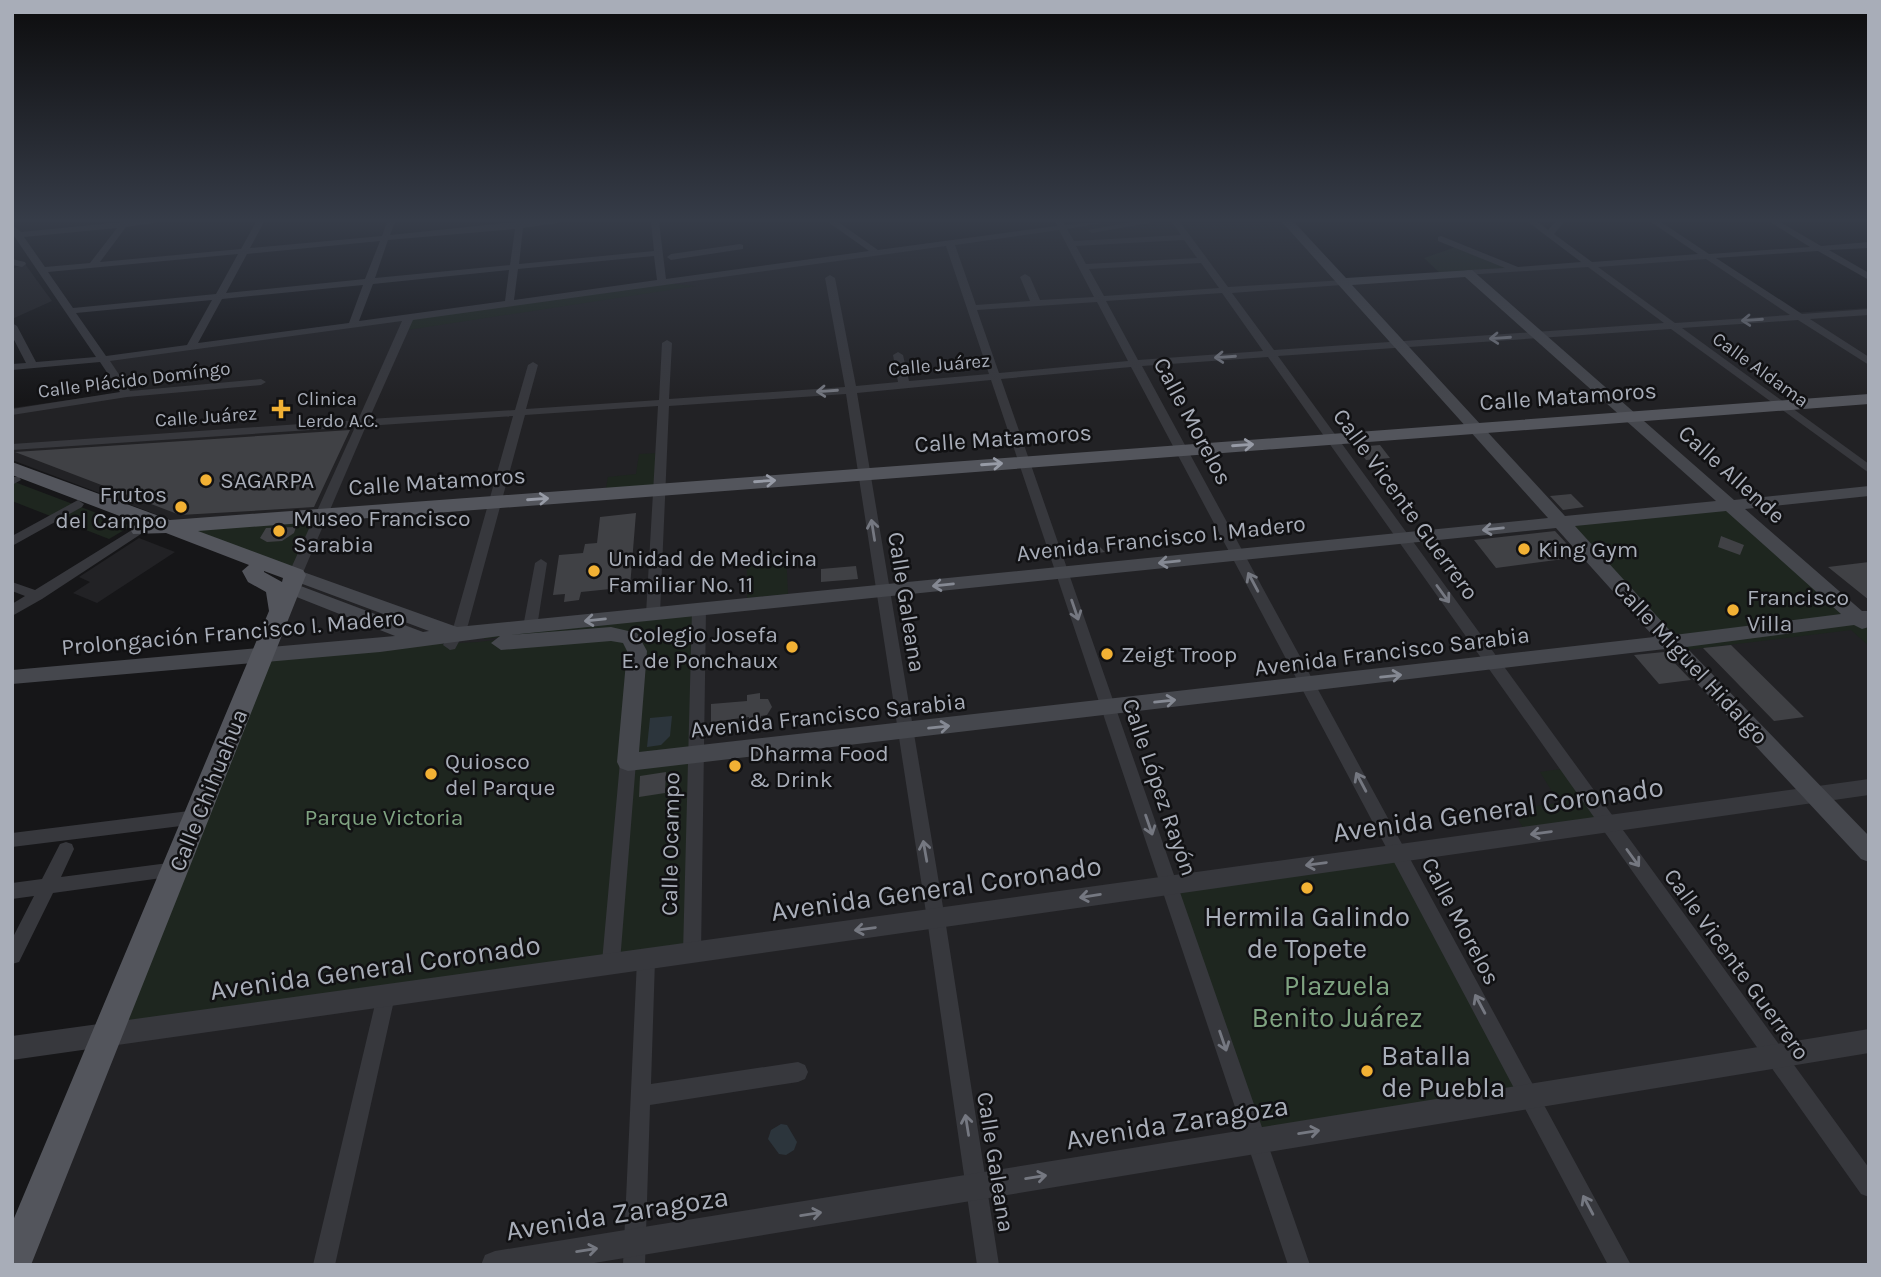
<svg xmlns="http://www.w3.org/2000/svg" width="1881" height="1277" viewBox="0 0 1881 1277" font-family="Karla,sans-serif">
  <style>
    .built { fill: #222225 }
    .green { fill: #1e261f }
    .water { fill: #2c353c }
    .building { fill: #404145 }
    .lines { fill: none; stroke-linecap: round; stroke-linejoin: round }
    .minor { fill: #37383d; fill-rule: evenodd }
    .tertiary { fill: #37383d; fill-rule: evenodd }
    .secondary { fill: #45474d; fill-rule: evenodd }
    .primary { fill: #53555c; fill-rule: evenodd }
    .oneway { stroke: #757881 }
    .oneway2 { stroke: #979ba6 }
    .oneway3 { stroke: #858993 }
    .poi-dot { fill: #f2b134; stroke: #111113; stroke-width: 2.5 }
    .labels { text-anchor: middle; stroke-width: 5; stroke-linejoin: round; paint-order: stroke }
    .far-street-label { font-size: 19px; fill: #a8adb8; stroke: #111113 }
    .far-poi-label { font-size: 19px; fill: #a8adb8; stroke: #111113; text-anchor: start }
    .street-label { font-size: 23px; fill: #a8adb8; stroke: #111113 }
    .poi-label { font-size: 23px; fill: #a8adb8; stroke: #111113; text-anchor: start }
    .park-label { font-size: 23px; fill: #7fa381; stroke: #111113 }
    .near-street-label { font-size: 28px; fill: #a8adb8; stroke: #111113 }
    .near-poi-label { font-size: 28px; fill: #a8adb8; stroke: #111113 }
    .near-park-label { font-size: 28px; fill: #7fa381; stroke: #111113 }
  </style>
  <rect width="100%" height="100%" fill="#161618"/>
  <path class="built" d="M1082,222H1286L1340,282L1705,256L1792,313L1869,308V1265H16L298,568L12,460V408L125,392L104,357Z
    M25,264L52,301L12,319V269Z
    M139,538L175,552L97,603L73,593L90,582L79,577Z"/>
  <path class="green" d="M1459,246L1519,269L1442,275L1424,258Z
    M665,283L696,286L401,331L408,316Z
    M660,453L658,489L605,493L608,477L636,474L639,454Z
    M12,481L131,526L109,539L12,501Z
    M1727,502L1869,628V646L1851,630L1679,651L1559,521Z
    M321,515L295,573L168,526Z
    M786,552L788,594L747,598V557Z
    M698,606L691,948L105,1032L264,652L478,642L596,628L484,639L485,635Z
    M1567,768L1603,822L1526,833L1512,809L1559,803L1540,772Z
    M1396,849L1527,1095L1255,1139L1168,882Z"/>
  <path class="water" d="M672,716L670,736L661,745L647,747L650,718Z
    M781,1124L787,1125L797,1142L794,1150L786,1155L779,1154L768,1139L771,1130Z"/>
  <path class="building" d="M350,430L314,507L251,511L180,515L15,452Z
    M1380,445L1390,458L1366,460L1357,447Z
    M1571,494L1584,507L1563,510L1550,496Z
    M636,513L630,587L581,592L579,600L564,602L565,594L553,595L559,555L583,553L585,544L597,543L600,517Z
    M296,527L294,533L282,541L267,542L260,538L266,528Z
    M1555,531L1579,557L1496,568L1474,540Z
    M1721,536L1744,545L1740,555L1718,547Z
    M1093,540L1105,552L1080,556L1074,544Z
    M1869,562V600L1828,567Z
    M856,566L858,579L821,582V569Z
    M1731,645L1804,717L1774,721L1703,648Z
    M1664,652L1691,680L1659,684L1634,655Z
    M760,693V699H768L772,707L767,715L761,716L760,723L749,724V717L711,722V704L747,701V695Z
    M666,772L665,793L639,797L640,776Z"/>
  <g class="lines">
    <path class="minor" d="M122,222H160L126,227L100,262L241,249L256,222H264L250,248L382,236L387,222H395L390,235L516,222H564L523,228L519,264L654,251L651,222H659L666,279L869,251L828,222H838L878,250L1057,226L1055,222H1063L1065,225L1106,222L1067,229L1074,241L1181,235L1172,222H1180L1228,287L1345,280L1347,282L1342,285L1232,293L1274,350L1664,323L1588,267L1465,275V271L1468,270L1505,268L1438,241V237L1441,236L1518,267L1581,262L1528,222H1538L1548,230L1555,222H1564L1554,234L1592,262L1698,254L1651,222H1661L1709,254L1810,247L1770,222H1780L1821,246L1869,242V248L1829,250L1869,273V280L1818,251L1716,258L1802,314L1869,309V315L1810,319L1869,357V365L1798,320L1682,328L1869,464V473L1671,329L1278,356L1869,1168V1197L1861,1194L1268,357L1142,366L1631,1265H1608L1131,367L1001,379L1310,1265H1288L991,380L857,393L945,919L999,1265H977L927,919L846,394L669,406L660,614L653,619L646,614L658,406L525,415L468,625L455,649L450,650L443,645L454,625L513,416L366,426L302,575L295,579L288,575L355,427L12,450V444L358,420L402,321L110,361L130,391L261,379L266,382L261,385L127,397L12,415V409L120,392L100,362L12,370V364L26,363L12,336V323L17,326L36,362L96,357L12,233V224L21,232ZM117,228L90,263L45,267L24,237ZM515,229L510,265L375,278L388,240ZM1059,230L1094,297L1040,300L1030,277L1025,274L1020,277L1030,301L976,305L955,245ZM1184,240L1197,258L1086,264L1076,246ZM380,241L365,279L226,293L247,254ZM946,246L989,374L909,381L903,355L898,352L893,355L898,382L856,386L835,278L830,275L825,278L845,387L669,399L672,343L667,340L662,343L659,400L526,409L538,365L533,362L528,365L515,410L369,419L413,320ZM238,254L216,294L73,308L48,272ZM654,256L657,280L514,300L518,269ZM1706,259L1790,315L1675,323L1598,267ZM1201,263L1219,288L1104,296L1089,269ZM509,270L505,301L359,321L373,284ZM363,285L349,323L198,343L222,299ZM1222,293L1263,351L1138,360L1106,301ZM212,300L187,345L106,356L76,313ZM1097,302L1128,361L999,373L977,310Z
      M1131,222H1155L1092,233L1088,230Z
      M740,244L743,245V249L671,260L667,257L671,254Z
      M12,259L25,262L26,264L22,267L12,265Z
      M12,477H19L21,480L12,485Z
      M78,500L84,504L82,507L12,546V536Z
      M140,525L146,529L144,532L42,599L12,616V604L25,596L12,591V582L35,590Z
      M541,559L547,563L537,627L530,632L523,627L535,563Z
      M699,605L706,610L701,953L698,959L692,961L686,959L683,953L692,610Z
      M628,756L634,758L636,762L620,962L618,968L611,971L604,968L602,962L620,762L622,758Z
      M197,810L203,812L205,817L203,822L197,824L12,847V833Z
      M66,842L72,844L74,849L61,877L176,862L182,864L185,869L182,874L176,876L53,893L19,962L12,964V939L34,896L12,899V883L42,879L60,844Z
      M646,951L653,954L655,960L651,1084L798,1062L805,1065L808,1072L805,1079L798,1082L650,1105L645,1265H623L637,960L639,954Z
      M386,987L393,990L395,996L335,1265H313L377,996L379,990Z"/>
    <path class="tertiary" d="M1869,779V795L12,1060V1036Z
      M1869,1029V1053L582,1265H481L485,1255L495,1251Z"/>
    <path class="secondary" d="M1282,222H1294L1346,278L1472,270L1734,500L1869,486V496L1745,509L1862,611H1869V627L1862,629L1854,625L1686,647L1869,836V862L1861,859L1665,649L628,771L620,768L617,762L627,651L623,643L611,641L501,650L491,643L500,636L380,652L12,684V670L395,636L284,592L281,588L290,582L423,632L429,631L289,579L286,575L289,571L295,569L457,627L1548,518ZM1465,277L1716,501L1565,516L1352,285ZM1726,511L1841,614L1674,635L1575,526ZM1556,528L1654,637L639,752L647,651L637,633L611,627L510,635Z"/>
    <path class="primary" d="M1869,394V404L198,531L303,570L306,575L31,1265H12V1223L269,611L266,592L248,582L242,571L249,565L166,533L133,534L130,529L138,523L12,475V462L170,520ZM264,571L283,578L282,582L264,572Z"/>
  </g>
  <defs><path id="oneway-shaft" d="M-6 0H5M1.5-3L5.5 0L1.5 3" fill="none" stroke-width="1.6" stroke-linecap="round" stroke-linejoin="round" transform="scale(1.75)"/></defs>
  <g class="oneway">
    <use href="#oneway-shaft" transform="translate(1752 320) rotate(176)"/>
    <use href="#oneway-shaft" transform="translate(1500 338) rotate(176)"/>
    <use href="#oneway-shaft" transform="translate(1225 357) rotate(176)"/>
    <use href="#oneway-shaft" transform="translate(827 391) rotate(176)"/>
    <use href="#oneway-shaft" transform="translate(873 530) rotate(-99)"/>
    <use href="#oneway-shaft" transform="translate(1253 582) rotate(-118)"/>
    <use href="#oneway-shaft" transform="translate(1443 594) rotate(54)"/>
    <use href="#oneway-shaft" transform="translate(1075 610) rotate(71)"/>
    <use href="#oneway-shaft" transform="translate(1361 782) rotate(-118)"/>
    <use href="#oneway-shaft" transform="translate(1149 825) rotate(71)"/>
    <use href="#oneway-shaft" transform="translate(1541 833) rotate(172)"/>
    <use href="#oneway-shaft" transform="translate(925 851) rotate(-100)"/>
    <use href="#oneway-shaft" transform="translate(1633 858) rotate(54)"/>
    <use href="#oneway-shaft" transform="translate(1316 864) rotate(172)"/>
    <use href="#oneway-shaft" transform="translate(1090 896) rotate(171)"/>
    <use href="#oneway-shaft" transform="translate(865 929) rotate(172)"/>
    <use href="#oneway-shaft" transform="translate(1480 1004) rotate(-118)"/>
    <use href="#oneway-shaft" transform="translate(1223 1041) rotate(71)"/>
    <use href="#oneway-shaft" transform="translate(967 1125) rotate(-99)"/>
    <use href="#oneway-shaft" transform="translate(1309 1132) rotate(-9)"/>
    <use href="#oneway-shaft" transform="translate(1036 1177) rotate(-9)"/>
    <use href="#oneway-shaft" transform="translate(1588 1205) rotate(-118)"/>
    <use href="#oneway-shaft" transform="translate(811 1214) rotate(-9)"/>
    <use href="#oneway-shaft" transform="translate(587 1250) rotate(-9)"/>
  </g>
  <g class="oneway2">
    <use href="#oneway-shaft" transform="translate(1243 445) rotate(-4)"/>
    <use href="#oneway-shaft" transform="translate(992 464) rotate(-4)"/>
    <use href="#oneway-shaft" transform="translate(765 481) rotate(-4)"/>
    <use href="#oneway-shaft" transform="translate(538 499) rotate(-4)"/>
  </g>
  <g class="oneway3">
    <use href="#oneway-shaft" transform="translate(1493 529) rotate(174)"/>
    <use href="#oneway-shaft" transform="translate(1169 562) rotate(174)"/>
    <use href="#oneway-shaft" transform="translate(943 585) rotate(174)"/>
    <use href="#oneway-shaft" transform="translate(595 620) rotate(174)"/>
    <use href="#oneway-shaft" transform="translate(1391 676) rotate(-6)"/>
    <use href="#oneway-shaft" transform="translate(1165 701) rotate(-6)"/>
    <use href="#oneway-shaft" transform="translate(939 727) rotate(-6)"/>
  </g>
  <linearGradient id="sky" x2="0" y2="1"><stop stop-color="#0c0c0d"/><stop offset="0.55" stop-color="#363c48"/><stop offset="1" stop-color="#363c48" stop-opacity="0"/></linearGradient>
  <rect width="1881" height="401" fill="url(#sky)"/>
  <g class="poi-dot">
    <path d="M277.5 398.5h7v7h7v7h-7v7h-7v-7h-7v-7h7z"/>
    <circle cx="206" cy="480" r="7"/>
    <circle cx="181" cy="507" r="7"/>
    <circle cx="279" cy="531" r="7"/>
    <circle cx="1524" cy="549" r="7"/>
    <circle cx="594" cy="571" r="7"/>
    <circle cx="1733" cy="610" r="7"/>
    <circle cx="792" cy="647" r="7"/>
    <circle cx="1107" cy="654" r="7"/>
    <circle cx="735" cy="766" r="7"/>
    <circle cx="431" cy="774" r="7"/>
    <circle cx="1307" cy="888" r="7"/>
    <circle cx="1367" cy="1071" r="7"/>
  </g>
  <g class="labels">
    <g class="far-street-label">
      <text transform="translate(939 364) rotate(-5)" y="7">Calle Juárez</text>
      <text transform="translate(1761 369) rotate(36)" y="7">Calle Aldama</text>
      <text transform="translate(134 379) rotate(-7)" y="7">Calle Plácido Domíngo</text>
      <text transform="translate(206 416) rotate(-4)" y="7">Calle Juárez</text>
    </g>
    <g class="far-poi-label">
      <text x="297" y="405">Clinica<tspan x="297" dy="22">Lerdo A.C.</tspan></text>
    </g>
    <g class="street-label">
      <text transform="translate(1568 396) rotate(-4)" y="8">Calle Matamoros</text>
      <text transform="translate(1193 421) rotate(62)" y="8">Calle Morelos</text>
      <text transform="translate(1003 438) rotate(-4)" y="8">Calle Matamoros</text>
      <text transform="translate(1732 474) rotate(42)" y="8">Calle Allende</text>
      <text transform="translate(437 481) rotate(-4)" y="8">Calle Matamoros</text>
      <text transform="translate(1406 504) rotate(54)" y="8">Calle Vicente Guerrero</text>
      <text transform="translate(1161 538) rotate(-6)" y="8">Avenida Francisco I. Madero</text>
      <text transform="translate(907 602) rotate(81)" y="8">Calle Galeana</text>
      <text transform="translate(233 632) rotate(-5)" y="8">Prolongación Francisco I. Madero</text>
      <text transform="translate(1392 651) rotate(-7)" y="8">Avenida Francisco Sarabia</text>
      <text transform="translate(1691 662) rotate(47)" y="8">Calle Miguel Hidalgo</text>
      <text transform="translate(828 715) rotate(-6)" y="8">Avenida Francisco Sarabia</text>
      <text transform="translate(1160 787) rotate(71)" y="8">Calle López Rayón</text>
      <text transform="translate(208 790) rotate(-68)" y="8">Calle Chihuahua</text>
      <text transform="translate(670 844) rotate(-89)" y="8">Calle Ocampo</text>
      <text transform="translate(1461 921) rotate(62)" y="8">Calle Morelos</text>
      <text transform="translate(1737 964) rotate(54)" y="8">Calle Vicente Guerrero</text>
      <text transform="translate(996 1162) rotate(81)" y="8">Calle Galeana</text>
    </g>
    <g class="poi-label">
      <text x="220" y="488">SAGARPA</text>
      <text x="167" y="502" text-anchor="end">Frutos<tspan x="167" dy="26">del Campo</tspan></text>
      <text x="293" y="526">Museo Francisco<tspan x="293" dy="26">Sarabia</tspan></text>
      <text x="1538" y="557">King Gym</text>
      <text x="608" y="566">Unidad de Medicina<tspan x="608" dy="26">Familiar No. 11</tspan></text>
      <text x="1747" y="605">Francisco<tspan x="1747" dy="26">Villa</tspan></text>
      <text x="778" y="642" text-anchor="end">Colegio Josefa<tspan x="778" dy="26">E. de Ponchaux</tspan></text>
      <text x="1121" y="662">Zeigt Troop</text>
      <text x="749" y="761">Dharma Food<tspan x="749" dy="26">&amp; Drink</tspan></text>
      <text x="445" y="769">Quiosco<tspan x="445" dy="26">del Parque</tspan></text>
    </g>
    <g class="park-label">
      <text x="384" y="825">Parque Victoria</text>
    </g>
    <g class="near-street-label">
      <text transform="translate(1498 809) rotate(-8)" y="10">Avenida General Coronado</text>
      <text transform="translate(936 888) rotate(-8)" y="10">Avenida General Coronado</text>
      <text transform="translate(375 967) rotate(-8)" y="10">Avenida General Coronado</text>
      <text transform="translate(1177 1122) rotate(-9)" y="10">Avenida Zaragoza</text>
      <text transform="translate(617 1213) rotate(-9)" y="10">Avenida Zaragoza</text>
    </g>
    <g class="near-poi-label">
      <text x="1307" y="926">Hermila Galindo<tspan x="1307" dy="32">de Topete</tspan></text>
      <text x="1381" y="1065" text-anchor="start">Batalla<tspan x="1381" dy="32">de Puebla</tspan></text>
    </g>
    <g class="near-park-label">
      <text x="1337" y="995">Plazuela<tspan x="1337" dy="32">Benito Juárez</tspan></text>
    </g>
  </g>
  <rect width="1881" height="1277" fill="none" stroke="#a8adb8" stroke-width="28"/>
</svg>
